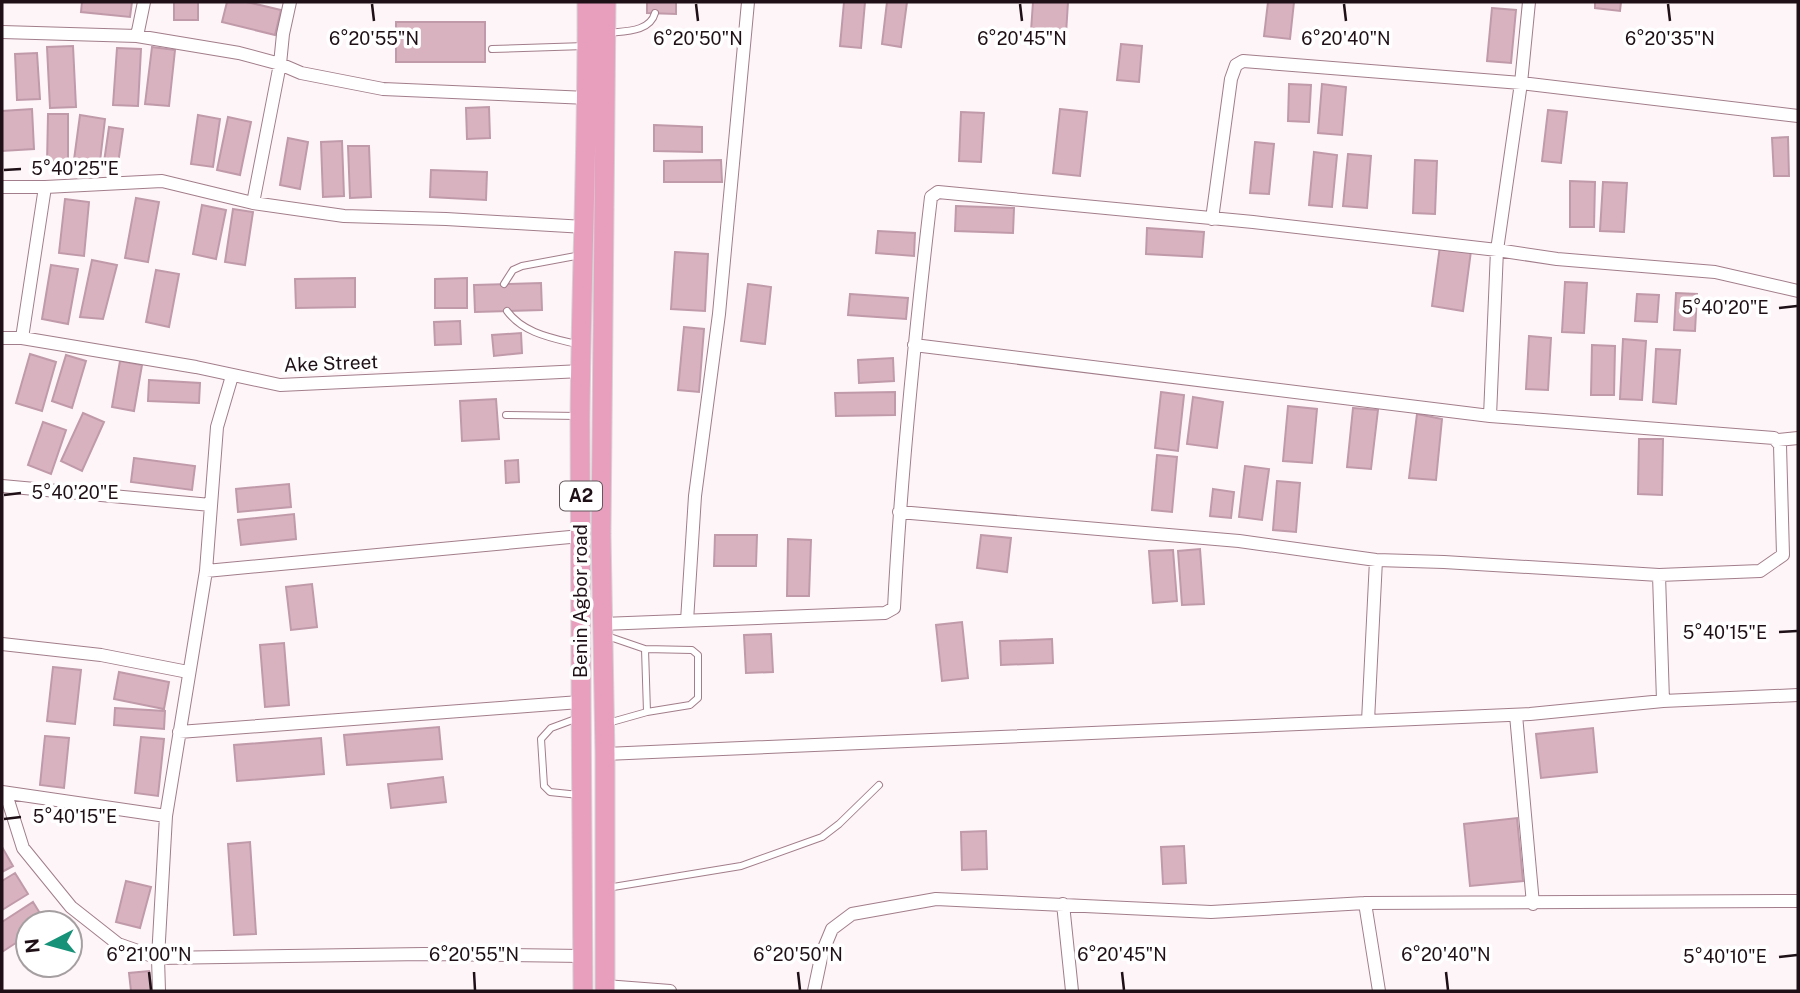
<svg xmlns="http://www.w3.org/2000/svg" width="1800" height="993" viewBox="0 0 1800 993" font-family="'Public Sans',sans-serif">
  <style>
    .building { fill: #d9b2c0; stroke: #c09aa9; stroke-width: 2 }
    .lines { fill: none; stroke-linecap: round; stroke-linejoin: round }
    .service-casing { stroke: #a27d8b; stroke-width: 8 }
    .minor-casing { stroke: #a27d8b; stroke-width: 14 }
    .trunk-casing { stroke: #d6d4d5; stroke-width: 21 }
    .service { stroke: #fff; stroke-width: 6 }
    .minor { stroke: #fff; stroke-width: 12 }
    .trunk { stroke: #e89fbe; stroke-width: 19 }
    .ticks { fill: none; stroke: #1e1016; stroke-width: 2.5 }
    .labels { text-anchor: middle; stroke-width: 7; stroke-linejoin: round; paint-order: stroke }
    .shield { fill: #fff; stroke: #62585c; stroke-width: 2 }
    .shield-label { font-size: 18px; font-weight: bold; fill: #1e1016 }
    .street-label { font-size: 19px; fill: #1e1016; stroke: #fff }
    .ticks-label { font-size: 18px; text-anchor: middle; fill: #1e1016; stroke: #fff; stroke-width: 7; stroke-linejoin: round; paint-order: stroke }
  </style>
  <rect width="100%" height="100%" fill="#fef5f8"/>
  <path class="building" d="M82,2H132L130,17L81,12Z
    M174,2H198V20H174Z
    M227,2H247L281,10L275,35L222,22Z
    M647,2H676V14L647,13Z
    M844,2H865L861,48L840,46Z
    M887,2H907L901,47L882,44Z
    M1033,2H1068L1066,34L1031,31Z
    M1268,2H1294L1290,39L1264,36Z
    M1595,2H1621L1620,11L1595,8Z
    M1492,8L1516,10L1511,63L1487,61Z
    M396,22H485V62H396Z
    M1121,44L1142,46L1139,82L1117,80Z
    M73,46L76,107L50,108L47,47Z
    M152,47L175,50L169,106L145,104Z
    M117,48L141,49L138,106L113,105Z
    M37,53L40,99L17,100L15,54Z
    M1289,84L1311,85L1309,122L1288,121Z
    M1322,84L1346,87L1342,135L1318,133Z
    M489,107L490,138L467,139L466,108Z
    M32,109L34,149L2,151V111Z
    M1060,109L1087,112L1080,176L1053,173Z
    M1548,110L1567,112L1561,163L1542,161Z
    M961,112L984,113L981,162L959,161Z
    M48,114H68V164H47Z
    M80,115L105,119L99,170L73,167Z
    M198,115L220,119L213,167L191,164Z
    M228,117L251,122L240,175L217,170Z
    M654,125L702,127V152L654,151Z
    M109,127L123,129L118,164L104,162Z
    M1788,137L1789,176H1774L1772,138Z
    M288,138L308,142L300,189L280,185Z
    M342,141L344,196L323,197L321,142Z
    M1255,142L1274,144L1269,194L1250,193Z
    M348,146H369L371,197L350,198Z
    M1314,152L1337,155L1332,207L1309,205Z
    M1348,154L1371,156L1367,208L1343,206Z
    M721,160L722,182H664V161Z
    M1415,160L1437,161L1435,214L1413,213Z
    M431,170L487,172L486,200L430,197Z
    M1570,181L1595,182L1594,227H1570Z
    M1603,182L1627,183L1624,232L1600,231Z
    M136,198L159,202L148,262L125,258Z
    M65,199L89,202L84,256L59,253Z
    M202,205L226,210L216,259L193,254Z
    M956,206L1014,208L1013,233L955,231Z
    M233,209L253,212L245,265L225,262Z
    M1147,228L1204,232L1202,257L1146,254Z
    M878,231L915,233L914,256L876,253Z
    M1440,246L1471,251L1463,311L1432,306Z
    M675,252L708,254L705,311L671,309Z
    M92,260L117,265L103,319L80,317Z
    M51,265L78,269L68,324L42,319Z
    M156,270L179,274L169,327L146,322Z
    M355,278V307L296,308L295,279Z
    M467,278V308H435V279Z
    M1565,282L1587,283L1584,333L1562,332Z
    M541,283L542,310L475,312L474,285Z
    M748,284L771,287L765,344L741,341Z
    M1676,293L1697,294L1695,331L1674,330Z
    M850,294L908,298L906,319L848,315Z
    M1637,294L1659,295L1657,322L1635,321Z
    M460,321L461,344L435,345L434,322Z
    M684,327L704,329L699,392L678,390Z
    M521,333L522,353L494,356L492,335Z
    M1529,336L1551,338L1548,390L1526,389Z
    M1623,339L1646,341L1642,400L1620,399Z
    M1592,345L1615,346L1614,395H1591Z
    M1656,349L1680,350L1676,404L1653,402Z
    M30,354L56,362L42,411L16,403Z
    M66,355L86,361L72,408L52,401Z
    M893,358L894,381L859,383L858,360Z
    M120,361L142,365L134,411L112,407Z
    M149,380L200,383L199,403L148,401Z
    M895,392V415L836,416L835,393Z
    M1161,392L1184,395L1178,451L1155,448Z
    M1193,397L1223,402L1217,448L1187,444Z
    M496,399L499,439L462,441L460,401Z
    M1288,406L1317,409L1312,463L1283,461Z
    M1353,408L1378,410L1371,469L1347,467Z
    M83,413L104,422L82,471L61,461Z
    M1417,414L1442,419L1436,480L1409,478Z
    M43,422L66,430L51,474L28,465Z
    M1639,439H1663L1662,495L1638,494Z
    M1157,455L1177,457L1172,512L1152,510Z
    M134,458L195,466L192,490L131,482Z
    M518,460L519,482L506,483L505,461Z
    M1245,466L1269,469L1262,520L1239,517Z
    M1277,481L1300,483L1296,532L1273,530Z
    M289,484L291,507L238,512L236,489Z
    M1213,489L1234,492L1231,518L1210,516Z
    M294,514L296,539L241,545L238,520Z
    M715,535H757L756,566H714Z
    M981,535L1011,538L1007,572L977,568Z
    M788,539L811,540L809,596H787Z
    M1200,549L1204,604L1182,605L1178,551Z
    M1173,550L1177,601L1153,603L1149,551Z
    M312,584L317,627L291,630L286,587Z
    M962,622L968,678L942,681L936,625Z
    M771,634L773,672L746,673L744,635Z
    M1052,639L1053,663L1001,665L1000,641Z
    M284,643L289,705L265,707L260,645Z
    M53,667L81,670L75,724L47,721Z
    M119,672L169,682L164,709L114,699Z
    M115,708L165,711L164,729L114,725Z
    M439,727L442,759L347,765L344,735Z
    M1593,728L1597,772L1541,778L1536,734Z
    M45,736L69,738L64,788L40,785Z
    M141,737L164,739L158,796L135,793Z
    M321,738L324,774L237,781L234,745Z
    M443,777L446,802L391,808L388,784Z
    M1517,818L1523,881L1470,886L1464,824Z
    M986,831L987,869L962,870L961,832Z
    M250,842L256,934L234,935L228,844Z
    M1184,846L1186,883L1163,884L1161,847Z
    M2,847L13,866L2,872Z
    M15,873L28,894L2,910V881Z
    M126,881L151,887L140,928L116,922Z
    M33,902L46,923H28V935L2,952V922Z
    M149,971L152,991H131L129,973Z"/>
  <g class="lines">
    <g class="service-casing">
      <path id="service" d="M608,33C625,31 650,32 655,13
        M492,49L585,46
        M504,284L513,270L522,266L581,255
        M507,311C524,334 553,338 580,345
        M506,415L578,416
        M607,636L645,649L647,712L608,723
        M645,649L692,650L698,655V698L690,705L647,712
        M578,718L551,728L541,739L544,786L550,792L579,795
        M607,888L741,866L822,837L839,824L879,785"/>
    </g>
    <g class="minor-casing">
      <path id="minor" d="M2,32L137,36L239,53L280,64L301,73L383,89L588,98
        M137,36L144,2
        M2,187H45L162,181L253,203L344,216L446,219L585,227
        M253,203L280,64L283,34L290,2
        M1212,219L1231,79L1236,65L1243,61L1521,83L1798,116
        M2,338H22L196,367L280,385L582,371
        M22,338L45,187
        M914,345L1490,416L1774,438L1780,445L1783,555L1760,571L1659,575L1663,701
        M1490,416L1497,250L1521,83L1529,2
        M1778,440L1798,438
        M2,486L211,505
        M899,512L1239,541L1376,560L1444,562L1659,575
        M206,571L581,536
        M687,621L695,496L719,314L748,2
        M602,624L885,613L894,608C901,470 915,334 931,197L938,192L1253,222L1497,250L1557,259L1715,272L1798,291
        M2,644L101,655L188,672
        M1516,715L1533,904
        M1368,721L1376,560
        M179,732L580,702
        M605,754L1530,714L1663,701L1798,695
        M2,792L166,816
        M6,794L23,848L71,907L118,944L158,958L424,954L583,956
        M1063,904L1072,991
        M605,986L670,991
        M159,991L158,958L166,816L206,571L217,427L232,376
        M814,991L822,953L832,929L852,914L936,899L1211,912L1365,903
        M1379,991L1365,903L1798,901"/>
    </g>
    <g class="trunk-casing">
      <path id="trunk" d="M583,991C582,801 580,610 580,420C581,280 588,141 587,2
        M605,991V754L601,534L606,2"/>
    </g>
    <use href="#service" class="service"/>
    <use href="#minor" class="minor"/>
    <use href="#trunk" class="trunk"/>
  </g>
  <path class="ticks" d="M372,4L374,21M696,4L698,21M1020,4L1022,21M1344,4L1346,21M1668,4L1670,21M4,170L21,169M1779,308L1797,306M4,495L21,493M1779,632L1797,631M4,819L21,817M1779,957L1797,955M149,972L151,990M474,972L475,990M798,972L800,990M1122,972L1124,990M1446,972L1448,990"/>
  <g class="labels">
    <rect class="shield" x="560" y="481.5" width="42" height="29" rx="5"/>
    <g class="shield-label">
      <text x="581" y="502">A2</text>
    </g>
    <g class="street-label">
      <text transform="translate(331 363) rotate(-2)" y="7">Ake Street</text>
      <text transform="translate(580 601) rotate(-90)" y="7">Benin Agbor road</text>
    </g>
  </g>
  <g class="ticks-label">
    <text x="374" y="45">6°20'55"N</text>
    <text x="698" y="45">6°20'50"N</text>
    <text x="1022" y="45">6°20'45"N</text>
    <text x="1346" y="45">6°20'40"N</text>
    <text x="1670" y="45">6°20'35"N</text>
    <text x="75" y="175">5°40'25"E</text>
    <text x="1725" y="314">5°40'20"E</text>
    <text x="75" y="499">5°40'20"E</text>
    <text x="1725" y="639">5°40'15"E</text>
    <text x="75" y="823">5°40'15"E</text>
    <text x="149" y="961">6°21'00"N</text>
    <text x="474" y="961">6°20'55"N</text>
    <text x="798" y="961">6°20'50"N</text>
    <text x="1122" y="961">6°20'45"N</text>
    <text x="1446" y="961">6°20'40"N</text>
    <text x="1725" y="963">5°40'10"E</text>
  </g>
  <rect width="1800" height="993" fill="none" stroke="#1e1016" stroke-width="7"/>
  <g transform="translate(49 944) rotate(264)"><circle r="33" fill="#ffffff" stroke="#a59fa2" stroke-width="2"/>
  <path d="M0-5L12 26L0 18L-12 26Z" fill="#159278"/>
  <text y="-10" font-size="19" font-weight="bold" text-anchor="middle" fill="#1e1016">N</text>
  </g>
</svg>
